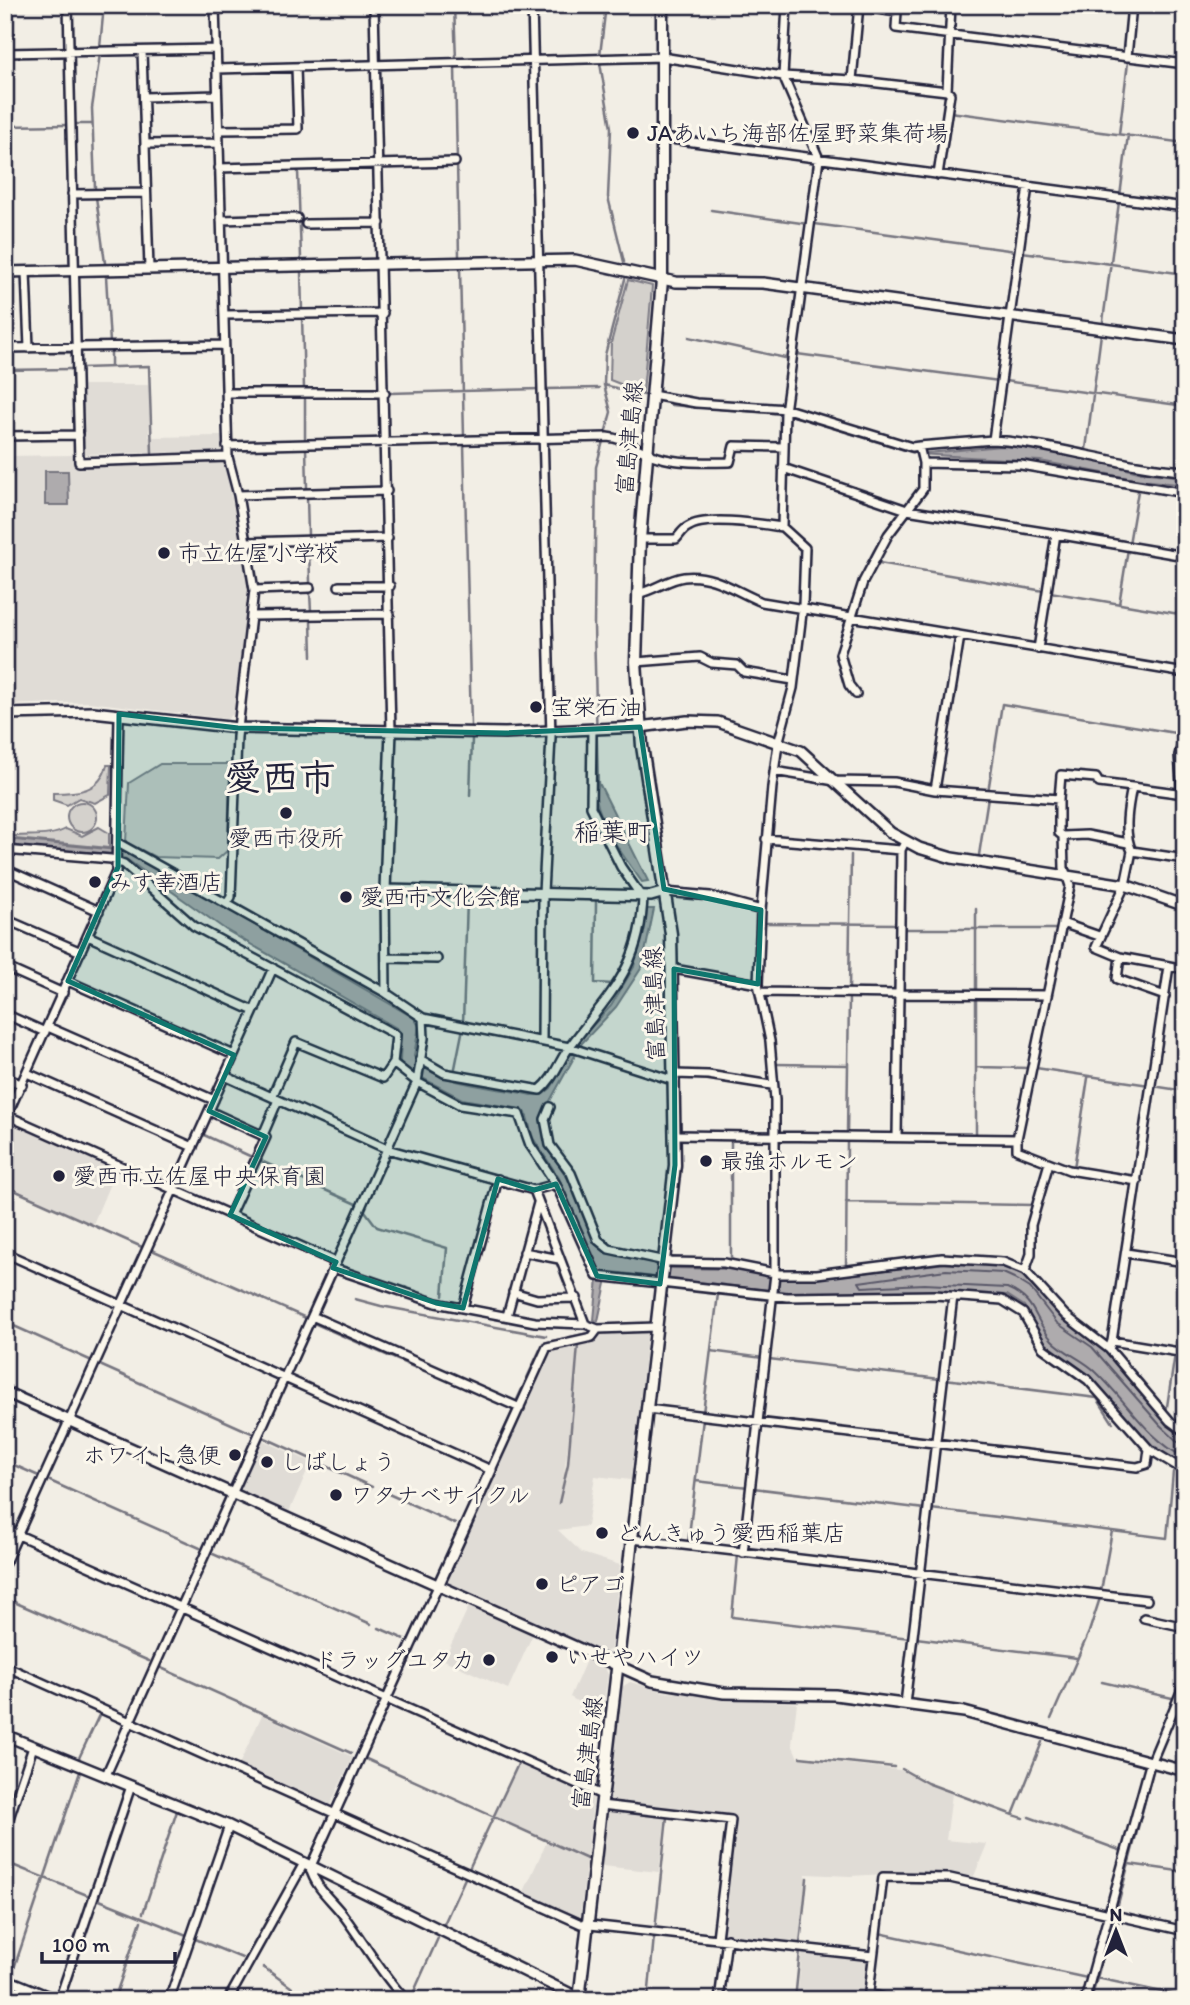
<svg xmlns="http://www.w3.org/2000/svg" width="1190" height="2005" viewBox="0 0 1190 2005" font-family="Itim,'Klee One',sans-serif">
  <style>
    .built { fill: #e0dcd6 }
    .green { fill: #d4d1cc; stroke: #7b7a84; stroke-width: 2 }
    .water { fill: #aeabad; stroke: #76747f; stroke-width: 2 }
    .lines { fill: none; stroke-linecap: round; stroke-linejoin: round }
    .shore { stroke: #5a5969; stroke-width: 2 }
    .stream { stroke: #76747f; stroke-width: 2.5 }
    .minor-casing { stroke: #22223b; stroke-width: 12 }
    .tertiary-casing { stroke: #22223b; stroke-width: 14 }
    .secondary-casing { stroke: #22223b; stroke-width: 15 }
    .minor { stroke: #fbf7ec; stroke-width: 7 }
    .tertiary { stroke: #fbf7ec; stroke-width: 9 }
    .secondary { stroke: #fbf7ec; stroke-width: 10 }
    .marked { fill: #0f766e; fill-opacity: 0.2; stroke: #0f766e; stroke-width: 5; stroke-linejoin: round }
    .poi-dot { fill: #22223b; stroke: #fbf7ec; stroke-width: 2.5 }
    .labels { text-anchor: middle; stroke-width: 6; stroke-linejoin: round; paint-order: stroke }
    .poi-label { font-size: 23px; fill: #22223b; stroke: #fbf7ec; text-anchor: start }
    .street-label { font-size: 23px; fill: #22223b; stroke: #fbf7ec }
    .quarter-label { font-size: 26px; fill: #22223b; stroke: #fbf7ec }
    .town-label { font-size: 37px; font-weight: bold; fill: #22223b; stroke: #fbf7ec }
  </style>
  <rect width="100%" height="100%" fill="#f2eee5"/>
  <filter id="ink" filterUnits="userSpaceOnUse"><feTurbulence type="fractalNoise" baseFrequency=".0143" numOctaves="2"/><feDisplacementMap in="SourceGraphic" scale="14" xChannelSelector="R" yChannelSelector="G"/><feConvolveMatrix kernelMatrix="1 2 1 2 8 2 1 2 1" color-interpolation-filters="sRGB"/></filter>
  <g filter="url(#ink)">
    <path class="built" d="M82,385H149V437L222,436L221,452L85,454Z
      M74,455L75,465L225,461L248,588L234,713L227,719L89,702L5,705L6,456Z
      M13,1122L116,1169L93,1224L5,1184V1139Z
      M648,1331L631,1480L595,1476L587,1526L558,1530L582,1553L620,1565L611,1649L604,1653L449,1584L447,1579L550,1351L577,1345L570,1432L560,1500L569,1464L579,1345L592,1341L600,1333Z
      M262,1440L311,1462L289,1512L242,1491L241,1487Z
      M469,1606L533,1634L508,1689L444,1660Z
      M587,1658L603,1665L608,1674L602,1716L570,1697Z
      M630,1682L665,1692L797,1703L792,1744L798,1758L900,1770L952,1794L946,1840L987,1844L972,1881L921,1872L850,1876L806,1874L799,1945L719,1936L732,1819L609,1804L622,1687Z
      M262,1715L353,1757L328,1809L237,1769Z
      M520,1760L594,1794L580,1921L522,1896L547,1841L494,1816Z
      M608,1809L666,1816L659,1872L602,1866Z
      M802,1951L869,1959L865,2000H797Z"/>
    <path class="green" d="M628,280L652,286L643,393L610,380L611,343Z
      M160,764H230L228,850L218,859L155,857L126,842L129,783Z
      M107,765H111L110,795L95,803L79,798L67,805L53,800V793C77,793 100,792 107,765Z
      M67 817a15 15 0 1 1 30 0a15 15 0 1 1-30 0Z
      M99,827L109,833V848L5,838C21,833 48,839 66,829L82,836Z"/>
    <path class="water" d="M1001,446L1055,450L1138,472L1185,477V485L1134,479L1040,461L917,454Z
      M45,471H68L69,505H45Z
      M594,784L600,785L648,881L642,882C620,851 597,823 594,784Z
      M5,839L128,851L414,1018L419,1026L414,1056C426,1084 504,1088 531,1095H542L551,1088L578,1041L611,1006L634,967L645,909H654L642,967L616,1007L582,1043L540,1119L546,1145L568,1179L592,1237L605,1251L645,1259L671,1268L734,1269L789,1278H820L946,1263L1005,1266L1035,1283L1062,1318L1096,1341L1165,1420L1185,1438V1466L1146,1441L1091,1376L1045,1344L1024,1306L1007,1295L924,1291L802,1294L612,1272L608,1274L598,1321L594,1320L599,1268L595,1265L559,1178L533,1138L526,1113L521,1109L462,1099L409,1071L400,1062L401,1038L398,1029L226,930L126,859L109,854L5,846Z"/>
    <g class="lines">
      <path class="shore" d="M1185,1444L1178,1442L1160,1425L1092,1347L1057,1323L1030,1288L1014,1278L1003,1273L946,1270L859,1282L862,1287L924,1284L1007,1288C1038,1301 1033,1320 1052,1340C1064,1353 1083,1359 1096,1372C1128,1402 1145,1437 1185,1458"/>
      <path class="stream" d="M454,5L456,60
        M619,8H654
        M1133,26L1137,5
        M100,47L104,5
        M600,55L606,5
        M615,62H654
        M600,63L611,128L608,197L624,262
        M455,67L459,256
        M950,112L1185,143
        M74,124H92
        M5,126L67,125
        M1119,134L1128,62
        M298,171L301,258
        M95,188L92,108L100,54
        M1120,196L1128,135
        M96,197L105,263
        M711,210L808,224
        M815,224L1016,251
        M1022,252L1185,274
        M460,268L464,437
        M301,271L302,311
        M106,276L110,343
        M302,316L304,389
        M1103,321L1119,202
        M689,337L790,359
        M111,351V367
        M797,354L999,381
        M81,368L149,366L152,453
        M5,370L71,369
        M1005,381L1185,406
        M604,385L644,395
        M545,389L599,388
        M390,393L540,389
        M305,400V438
        M671,405L782,414
        M790,415L921,455
        M464,444L471,726
        M306,447L307,488
        M1086,449L1101,334
        M916,455L920,468
        M307,497L308,535
        M1129,544L1138,491
        M309,546L310,582
        M879,563L1044,591
        M1050,592L1185,615
        M310,593L311,611
        M1119,604L1128,549
        M849,614C858,578 876,543 898,514
        M311,621L312,656
        M598,787L594,626L596,467L611,412L604,385L605,355L625,279
        M988,792L1002,704L1181,734L1185,721
        M470,795L472,739
        M979,855L988,797
        M596,902L595,983L614,984
        M764,923L897,924
        M903,929H1058
        M849,990L851,855
        M976,992V909
        M463,1023L467,899
        M774,1064L848,1065
        M976,1067L1029,1068
        M1036,1068L1149,1085
        M454,1073L463,1028
        M1153,1086L1185,1091
        M847,1134L849,996
        M204,1135L254,1158
        M976,1135V997
        M261,1161L356,1204
        M1074,1168L1088,1078
        M1041,1182L1044,1165
        M5,1186L142,1247
        M846,1202L1033,1205
        M365,1211L377,1227L447,1248L443,1296
        M1029,1222L1034,1205
        M152,1250L306,1318
        M1027,1257L1028,1239
        M731,1261V1138
        M846,1265L847,1140
        M355,1299L381,1306L546,1336
        M5,1322L92,1361
        M316,1324L416,1368
        M1176,1350L1185,1292
        M711,1351L763,1358
        M769,1359L940,1379
        M102,1366L254,1434
        M945,1379L1097,1398L1113,1423
        M516,1402L543,1343L588,1333
        M703,1413L718,1294
        M1166,1413L1175,1354
        M263,1437L372,1487
        M5,1461L41,1477
        M489,1463L513,1410
        M50,1481L200,1548
        M696,1481L748,1487
        M753,1488L925,1509
        M384,1492L455,1524
        M559,1503L568,1464L578,1345
        M931,1509L1112,1531
        M688,1544L703,1419
        M689,1549L738,1555L732,1617L910,1638
        M213,1554L371,1624
        M5,1573L19,1543
        M1101,1591L1112,1531L1167,1538L1173,1472
        M5,1598L149,1661
        M379,1628L404,1639
        M916,1638L1077,1658
        M159,1667L351,1753
        M5,1670L125,1724
        M1102,1682L1172,1698
        M384,1693L430,1592
        M1051,1719L1089,1632L1100,1598
        M134,1728L220,1766
        M800,1757L894,1767
        M79,1758L100,1713
        M364,1758L587,1859
        M902,1769L927,1783L1013,1815
        M1029,1817L1122,1851
        M1023,1818L1013,1815L1042,1742
        M310,1857L380,1703
        M5,1862L189,1936
        M1129,1864L1185,1872
        M468,1871L519,1762
        M1116,1912L1152,1774
        M143,1913L177,1811
        M444,1924L466,1876
        M655,1930L667,1817
        M879,1933L1087,1978
        M193,1938L242,1958
        M800,1944L807,1878
        M263,1967L309,2000
        M11,1977L80,1772
        M1097,1978L1185,1997
        M5,1994L9,1984
        M412,1996L438,1938
        M114,2000L141,1921
        M233,2000L301,1877
        M648,2000L654,1936
        M795,2000L800,1951
        M1091,2000L1113,1920"/>
      <g class="minor-casing">
        <path id="minor" d="M68,5L79,462L228,457
          M215,5L228,457L238,495L254,590L237,737L231,897L227,903
          M374,5L391,731
          M532,5L551,737L543,893L542,1041
          M852,5L897,12L896,28L1185,64
          M142,51L149,269
          M5,53L216,49
          M1127,57L1132,5
          M217,69L662,57L783,76L852,80L947,91L951,5
          M852,80L859,5
          M144,97L217,95
          M218,130L298,129L296,67
          M663,138L1185,207
          M145,144L219,143
          M219,168L455,162
          M938,175L950,94L947,91
          M72,194L146,193
          M221,220L297,218
          M306,224L380,223
          M26,272L29,348
          M224,315L383,313
          M5,348L224,345
          M226,393H385
          M652,395L696,403L787,409L912,447L919,446
          M5,436L79,435
          M993,440C1058,444 1120,467 1185,471
          M227,446L607,437C626,438 639,452 658,457C681,464 706,462 730,462L734,446L784,447
          M923,463L1021,465L1185,493
          M783,468L907,510L1056,534
          M238,495L387,491
          M640,539H676C680,535 683,529 688,527C705,515 761,524 782,527
          M247,542L388,538
          M339,586H390
          M254,590L310,588
          M637,594C653,591 668,579 684,577C712,573 737,592 762,602L1185,673
          M253,616L390,614
          M1038,649L1056,534L1185,556
          M636,662L700,657L712,663L737,665L744,672L793,680
          M856,694L849,685L840,654L863,582L888,535L923,489V463L919,446L993,440L1028,186
          M592,729L591,807L621,867L641,896
          M774,771L835,781L894,782L935,790L960,636
          M1132,787L1184,794
          M1182,793L1179,755L1185,733
          M1059,799L1061,775L1096,778L1099,783L1132,787C1128,806 1123,833 1132,851L1125,885L1096,947L1120,957L1169,966
          M1063,836L1087,835L1128,843
          M766,839L901,850L905,842
          M118,843L386,993L423,1018L569,1047L675,1081
          M5,850L111,859L124,864L194,926L396,1035L393,1063L383,1078L296,1042L272,1097
          M1132,851L1185,859
          M5,869L99,911
          M385,890L386,993
          M665,892L710,896L761,910
          M5,919L81,952
          M1062,923L1099,936
          M1120,957L1117,979L1165,996
          M386,958L437,959
          M5,967L63,993
          M674,969L758,984
          M1185,969L1169,966L1112,1341L1185,1353
          M68,981L234,1055
          M760,992L899,994L901,850
          M254,1011L273,968
          M5,1014L45,1032
          M48,1027L214,1100
          M420,1059L444,1073L540,1090C555,1078 559,1060 571,1045C610,993 641,967 643,896
          M393,1063L417,1082L460,1105L519,1114L530,1145L556,1184L534,1190
          M27,1073L193,1147
          M675,1074L708,1075L771,1085
          M225,1076L387,1149L534,1190L585,1324L598,1329L656,1327
          M5,1077L22,1085
          M550,1107L545,1119L550,1145L571,1173L598,1240L609,1249L670,1262L724,1263L780,1274H817L942,1258L1003,1262L1025,1271
          M209,1111L266,1137L230,1215
          M6,1115L336,1262
          M5,1120L116,872L119,714
          M263,1135L278,1100
          M676,1135L1017,1139L1070,886L1064,868L1063,836L1059,833V799L935,790
          M897,1137L899,994L1047,995
          M1017,1139V1150L1069,1170L1137,1181
          M1049,1163L1031,1225V1254L1025,1271L1065,1315L1109,1349L1112,1341
          M556,1184L597,1276L787,1297L935,1295L1002,1300L1023,1313L1043,1348L1088,1380L1149,1449L1147,1464L1137,1467L647,1409
          M524,1252L559,1259
          M5,1253L491,1470L547,1347L592,1337L598,1329
          M1126,1253L1185,1262
          M333,1268L436,1303L535,1322L585,1324
          M513,1292L537,1299L577,1298
          M463,1308L498,1179
          M312,1316L520,1408
          M507,1316L538,1203
          M1109,1349L1170,1421L1185,1432
          M1149,1449L1185,1471
          M5,1529L602,1795
          M632,1539L1147,1600
          M743,1553L775,1274V1100L770,1041L758,984L761,910L772,787L778,744L793,688L803,605L805,548L782,527L785,412L819,159L783,76L787,5
          M5,1563L254,1011L88,936
          M1144,1618L1185,1627
          M5,1666L581,1924L873,1956
          M905,1704L953,1296
          M106,1775L417,1082L424,1038L423,1018
          M601,1805L731,1820L717,1938
          M5,1830L33,1747
          M5,1978L59,2000
          M869,1994L894,2000
          M59,2000L131,1786
          M169,2000L229,1826
          M228,2000L303,1865
          M406,2000C381,1974 365,1944 344,1916C331,1899 316,1889 310,1868L438,1586
          M719,2000L727,1939
          M868,2000L883,1877L950,1878L1185,1931
          M1085,2000L1149,1768L1185,1682"/>
      </g>
      <g class="tertiary-casing">
        <path id="tertiary" d="M5,272L575,260L676,282L763,283L1185,340
          M5,714L93,712L238,728L505,733L640,727L687,721L718,722L801,751L891,833L919,848L952,858L1125,885L1185,906
          M391,731L385,890L651,896L665,892
          M5,1392L652,1681L724,1693L835,1695L964,1712L1185,1771
          M438,1586L491,1470
          M5,1735L229,1826L583,2000"/>
      </g>
      <g class="secondary-casing">
        <path id="secondary" d="M579,2000L675,1165L671,934L642,746L636,662L640,539L662,280V5"/>
      </g>
      <use href="#minor" class="minor"/>
      <use href="#tertiary" class="tertiary"/>
      <use href="#secondary" class="secondary"/>
    </g>
  </g>
  <path class="marked" d="M119,714L238,728L505,733L640,727L664,889L761,910L758,984L674,969L675,1165L660,1284L597,1276L556,1184L534,1190L498,1179L463,1308L436,1303L333,1268L336,1262L230,1215L266,1137L209,1111L234,1055L68,981L118,867Z"/>
  <g class="poi-dot">
    <circle cx="633" cy="133" r="7"/>
    <circle cx="164" cy="553" r="7"/>
    <circle cx="536" cy="707" r="7"/>
    <circle cx="286" cy="813" r="7"/>
    <circle cx="95" cy="882" r="7"/>
    <circle cx="346" cy="897" r="7"/>
    <circle cx="706" cy="1161" r="7"/>
    <circle cx="59" cy="1176" r="7"/>
    <circle cx="235" cy="1455" r="7"/>
    <circle cx="267" cy="1462" r="7"/>
    <circle cx="336" cy="1495" r="7"/>
    <circle cx="602" cy="1533" r="7"/>
    <circle cx="542" cy="1584" r="7"/>
    <circle cx="552" cy="1657" r="7"/>
    <circle cx="489" cy="1660" r="7"/>
  </g>
  <g class="labels">
    <g class="poi-label">
      <text x="647" y="141">JAあいち海部佐屋野菜集荷場</text>
      <text x="178" y="561">市立佐屋小学校</text>
      <text x="550" y="715">宝栄石油</text>
      <text x="286" y="846" text-anchor="middle">愛西市役所</text>
      <text x="109" y="890">みす幸酒店</text>
      <text x="360" y="905">愛西市文化会館</text>
      <text x="720" y="1169">最強ホルモン</text>
      <text x="73" y="1184">愛西市立佐屋中央保育園</text>
      <text x="221" y="1463" text-anchor="end">ホワイト急便</text>
      <text x="281" y="1470">しばしょう</text>
      <text x="350" y="1503">ワタナベサイクル</text>
      <text x="616" y="1541">どんきゅう愛西稲葉店</text>
      <text x="556" y="1592">ピアゴ</text>
      <text x="566" y="1665">いせやハイツ</text>
      <text x="475" y="1668" text-anchor="end">ドラッグユタカ</text>
    </g>
    <g class="street-label">
      <text transform="translate(629 438) rotate(-85)" y="8">富島津島線</text>
      <text transform="translate(654 1004) rotate(-92)" y="8">富島津島線</text>
      <text transform="translate(587 1753) rotate(-83)" y="8">富島津島線</text>
    </g>
    <g class="quarter-label">
      <text x="613" y="841">稲葉町</text>
    </g>
    <g class="town-label">
      <text x="280" y="790">愛西市</text>
    </g>
  </g>
  <rect width="1190" height="2005" fill="none" stroke="#fbf7ec" stroke-width="28"/>
  <rect x="14" y="14" width="1162" height="1977" fill="none" stroke="#22223b" stroke-width="2.5" filter="url(#ink)"/>
  <g transform="translate(1116 1931)" stroke="#fbf7ec" stroke-width="5" paint-order="stroke">
  <path d="M0-5L12 26L0 18L-12 26Z" fill="#22223b"/>
  <text y="-10" font-size="19" font-weight="bold" text-anchor="middle" fill="#22223b">N</text>
  </g>
  <path d="M42 1952v10h133v-10" fill="none" stroke="#22223b" stroke-width="3.5"/>
  <text x="52" y="1952" font-size="21" fill="#22223b" stroke="#fbf7ec" stroke-width="5" paint-order="stroke">100 m</text>
</svg>
